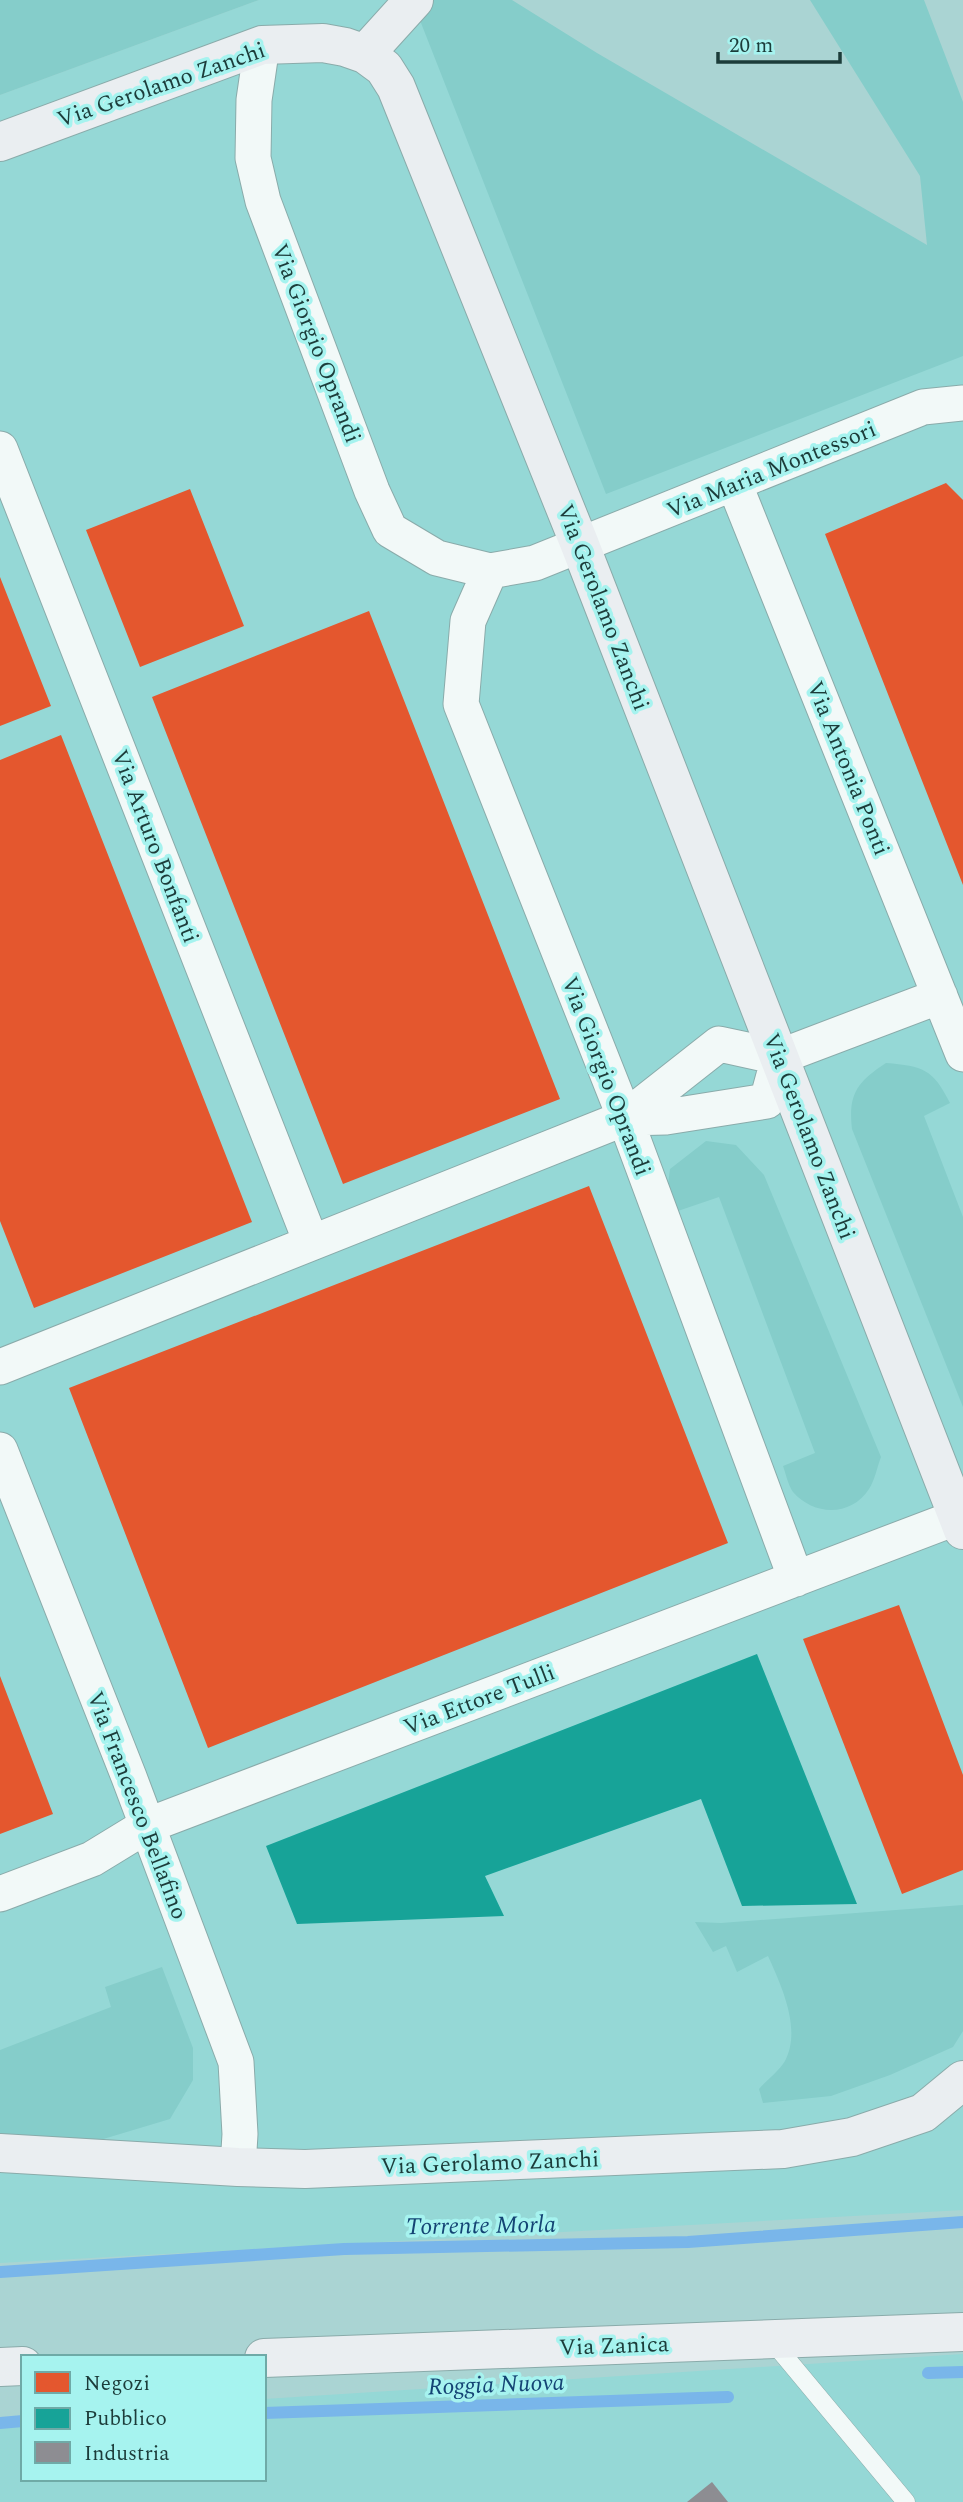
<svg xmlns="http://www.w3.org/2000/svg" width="963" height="2502" viewBox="0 0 963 2502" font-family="Spectral,serif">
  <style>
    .built { fill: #95d8d6 }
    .green { fill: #85cdca }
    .shops { fill: #e4572e }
    .public { fill: #17a398 }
    .industry { fill: #8d8d92 }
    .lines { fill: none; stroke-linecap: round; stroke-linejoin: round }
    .stream { stroke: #79b6ea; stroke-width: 12 }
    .lane-casing { stroke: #8aabaa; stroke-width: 19 }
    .street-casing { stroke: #8aabaa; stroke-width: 37 }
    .secondary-casing { stroke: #8aabaa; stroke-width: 40 }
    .lane { stroke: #f2f9f8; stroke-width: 18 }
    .street { stroke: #f2f9f8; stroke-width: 35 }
    .secondary { stroke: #eaeef1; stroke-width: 38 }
    .labels { text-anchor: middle; stroke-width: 7; stroke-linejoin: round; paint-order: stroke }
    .street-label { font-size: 23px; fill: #1c3c3a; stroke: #a6f3ef }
    .water-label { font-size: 24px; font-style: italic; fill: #144474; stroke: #a6f3ef }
  </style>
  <rect width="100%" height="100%" fill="#aad4d3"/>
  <path class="built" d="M259,0H412L963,356V2210L0,2263V95Z
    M963,2354V2502H0V2423L23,2421V2479H264V2399Z"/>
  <path class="green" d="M0,0H259L0,95Z
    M412,0H512L597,53L927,245L920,176L810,0H924L963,102V356L606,494Z
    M886,1063C923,1066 933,1069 950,1103L924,1116L963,1217V1407L852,1129C848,1094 857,1082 886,1063Z
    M706,1141L736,1145L764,1175L881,1457C877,1467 875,1480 869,1489C851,1517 814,1516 793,1492C788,1485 786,1474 783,1466L815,1453L719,1197L672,1213L666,1200L670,1169Z
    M963,1905V2031L953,2047L890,2075L831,2096L763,2103L759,2089C767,2080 779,2071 785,2061C802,2029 781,1985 768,1956L737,1972L726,1946L713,1952L695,1922L721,1923Z
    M162,1967L193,2048V2080L170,2119L100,2140L0,2134V2050L111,2007L105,1987Z"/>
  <path class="shops" d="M946,483L963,500V885L825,534Z
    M190,489L244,626L140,667L86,530Z
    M0,577L51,706L0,726Z
    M369,611L560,1099L343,1184L152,697Z
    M61,735L252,1222L34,1308L0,1221V760Z
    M589,1186L728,1543L208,1748L69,1388Z
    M899,1605L963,1775V1870L902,1894L803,1639Z
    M0,1676L53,1814L0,1834Z"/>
  <path class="public" d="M757,1654L857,1904L742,1906L701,1799L485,1876L504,1916L297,1924L266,1846Z"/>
  <path class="industry" d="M712,2482L728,2502H687Z"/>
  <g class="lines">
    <path class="stream" d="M0,2272L344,2249L688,2242L963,2222
      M928,2373L963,2372
      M264,2413L728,2397
      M0,2423L23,2421"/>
    <g class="lane-casing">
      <path id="lane" d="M772,2341L906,2502"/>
    </g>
    <g class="street-casing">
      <path id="street" d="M262,45L254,100L253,158L263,201L372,491L390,530L437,558L490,571L535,563L923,407L963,403
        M0,449L311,1242
        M734,483L963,1054
        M490,571L468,621L461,704L625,1118L796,1579
        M625,1118L666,1117L767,1101L779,1057
        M0,1367L625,1118L719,1044L779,1057L940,996
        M0,1450L129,1777L236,2062L240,2134L238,2167
        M0,1894L92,1859L146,1826L963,1515"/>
    </g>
    <g class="secondary-casing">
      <path id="secondary" d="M365,54L414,0
        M0,142L262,45L323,43L345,47L365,54L384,68L396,87L580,545L963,1530
        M0,2153L238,2167L305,2169L783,2149L852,2137L923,2113L963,2080
        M264,2358L963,2332
        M0,2367L23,2366"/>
    </g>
    <use href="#lane" class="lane"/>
    <use href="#street" class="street"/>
    <use href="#secondary" class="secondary"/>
  </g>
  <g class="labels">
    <g class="street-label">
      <text transform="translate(161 84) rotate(-19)" y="8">Via Gerolamo Zanchi</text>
      <text transform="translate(317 343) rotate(69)" y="8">Via Giorgio Oprandi</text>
      <text transform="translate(771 469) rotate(-22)" y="8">Via Maria Montessori</text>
      <text transform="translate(604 607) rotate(69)" y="8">Via Gerolamo Zanchi</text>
      <text transform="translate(849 768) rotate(68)" y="8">Via Antonia Ponti</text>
      <text transform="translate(156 846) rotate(69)" y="8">Via Arturo Bonfanti</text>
      <text transform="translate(607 1076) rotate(69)" y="8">Via Giorgio Oprandi</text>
      <text transform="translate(810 1136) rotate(69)" y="8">Via Gerolamo Zanchi</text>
      <text transform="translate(479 1699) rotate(-21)" y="8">Via Ettore Tulli</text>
      <text transform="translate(138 1805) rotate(69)" y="8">Via Francesco Bellafino</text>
      <text transform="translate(490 2162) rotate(-2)" y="8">Via Gerolamo Zanchi</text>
      <text transform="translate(614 2345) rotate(-2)" y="8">Via Zanica</text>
    </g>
    <g class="water-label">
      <text transform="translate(481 2225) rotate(-1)" y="8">Torrente Morla</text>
      <text transform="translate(496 2384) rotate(-2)" y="8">Roggia Nuova</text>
    </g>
  </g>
  <rect x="21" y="2355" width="245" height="126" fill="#a6f3ef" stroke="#6faaa7" stroke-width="2"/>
  <rect x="35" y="2372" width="35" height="21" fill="#e4572e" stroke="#6faaa7" stroke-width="2"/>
  <text x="84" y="2390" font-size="21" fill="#1c3c3a">Negozi</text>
  <rect x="35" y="2408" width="35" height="21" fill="#17a398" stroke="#6faaa7" stroke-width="2"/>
  <text x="84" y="2425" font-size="21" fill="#1c3c3a">Pubblico</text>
  <rect x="35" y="2442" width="35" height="21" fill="#8d8d92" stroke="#6faaa7" stroke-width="2"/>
  <text x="84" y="2460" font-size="21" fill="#1c3c3a">Industria</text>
  <path d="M718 52v10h122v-10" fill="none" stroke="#1c3c3a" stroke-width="3.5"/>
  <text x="729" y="52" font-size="21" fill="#1c3c3a" stroke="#a6f3ef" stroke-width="5" paint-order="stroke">20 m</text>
</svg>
